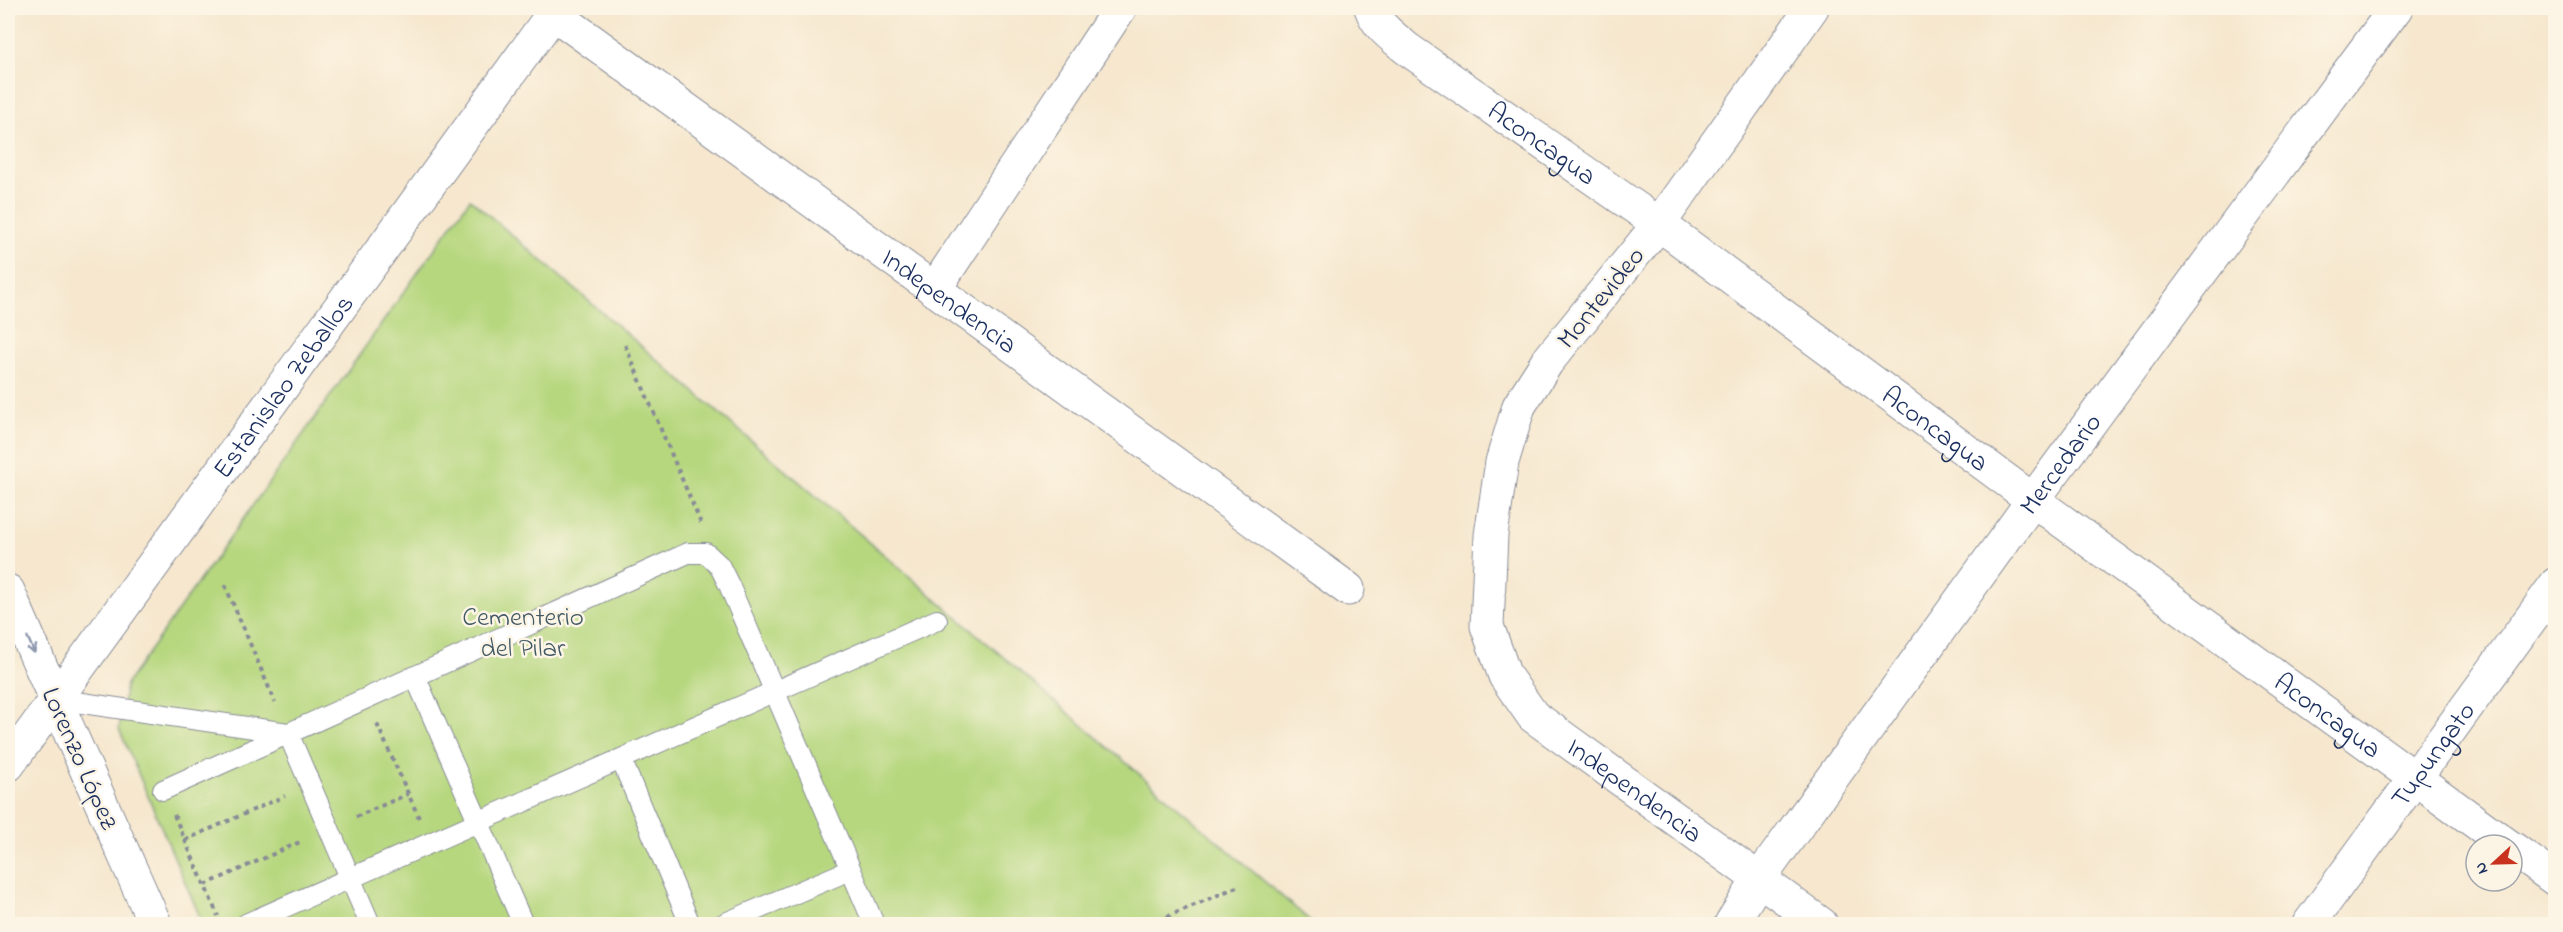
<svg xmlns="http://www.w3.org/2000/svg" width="2563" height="932" viewBox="0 0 2563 932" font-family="'Indie Flower',sans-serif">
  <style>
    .green { fill: #b6d77e; stroke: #68836e; stroke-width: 1.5 }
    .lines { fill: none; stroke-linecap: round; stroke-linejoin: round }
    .service-casing { stroke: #888b96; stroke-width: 22 }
    .minor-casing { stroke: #888b96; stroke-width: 35 }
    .tertiary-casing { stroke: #888b96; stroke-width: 35 }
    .path { stroke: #888b96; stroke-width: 4; stroke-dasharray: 4.5 4.5; stroke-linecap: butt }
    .service { stroke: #fff; stroke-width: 20 }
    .minor { stroke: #fff; stroke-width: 33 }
    .tertiary { stroke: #fff; stroke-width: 33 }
    .oneway { stroke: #8d97ae }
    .labels { text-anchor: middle; stroke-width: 5; stroke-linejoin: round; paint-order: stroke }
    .street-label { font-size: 27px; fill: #1b2f5e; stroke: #fcf5e5 }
    .park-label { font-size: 27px; fill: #425966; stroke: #fcf5e5 }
  </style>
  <rect width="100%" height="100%" fill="#fcf5e5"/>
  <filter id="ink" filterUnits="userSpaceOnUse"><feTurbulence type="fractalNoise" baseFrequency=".0167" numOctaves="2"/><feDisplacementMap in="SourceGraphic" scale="12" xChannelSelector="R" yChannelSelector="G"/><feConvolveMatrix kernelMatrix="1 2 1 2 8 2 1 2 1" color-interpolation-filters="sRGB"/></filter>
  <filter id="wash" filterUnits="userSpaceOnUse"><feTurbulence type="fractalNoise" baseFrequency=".008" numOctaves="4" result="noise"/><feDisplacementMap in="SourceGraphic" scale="24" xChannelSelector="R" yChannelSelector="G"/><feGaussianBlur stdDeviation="1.35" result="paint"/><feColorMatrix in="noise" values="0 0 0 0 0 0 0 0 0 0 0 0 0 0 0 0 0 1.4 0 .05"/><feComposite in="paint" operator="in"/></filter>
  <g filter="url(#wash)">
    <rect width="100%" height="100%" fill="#f6e7ce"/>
    <path class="green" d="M470,199L1314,924H203L119,729L126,684Z"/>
  </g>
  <g filter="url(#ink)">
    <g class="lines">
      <g class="service-casing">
        <path id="service" d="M415,676L523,924
          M55,699L288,733L370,924
          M621,759L690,924
          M163,790L688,553H706L719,565L729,585L874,924
          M246,924L937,620
          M723,924L850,870"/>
      </g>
      <g class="minor-casing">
        <g id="minor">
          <path id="s1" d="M1371,8C1377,26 1392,36 1406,48L1659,224L2033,500L2507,845"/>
          <path id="s2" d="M1812,8L1659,224L1547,362L1519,406L1502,462L1491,535L1487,626L1505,676L1533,716L1821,924"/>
          <path id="s3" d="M553,13L1348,589"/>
          <path d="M934,290L1120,8"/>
          <path d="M55,699L155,924"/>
          <path d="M2512,848L2556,880"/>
          <path id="s4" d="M1731,924L1759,879L2033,500L2396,8"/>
          <path id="s5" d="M2309,924L2556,584"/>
        </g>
      </g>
      <g class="tertiary-casing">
        <g id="tertiary">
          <path d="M8,591L55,699"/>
          <path id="s6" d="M8,765L557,8"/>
        </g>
      </g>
      <path class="path" d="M625,345L702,526
        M225,585L275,702
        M377,724L419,818
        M174,815L218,916
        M356,817L408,794
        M185,840L285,796
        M205,885L302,841
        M1150,924L1239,886"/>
      <use href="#service" class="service"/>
      <use href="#minor" class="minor"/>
      <use href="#tertiary" class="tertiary"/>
    </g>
    <defs><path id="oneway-shaft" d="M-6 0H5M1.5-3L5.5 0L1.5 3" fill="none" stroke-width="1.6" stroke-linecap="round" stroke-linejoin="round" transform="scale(1.5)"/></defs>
    <use class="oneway" href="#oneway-shaft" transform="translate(31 645) rotate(66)"/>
  </g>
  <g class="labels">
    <g class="street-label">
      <text dy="9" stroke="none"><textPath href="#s1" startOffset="220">Aconcagua</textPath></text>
      <text transform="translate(1600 297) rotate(-51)" y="9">Montevideo</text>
      <text dy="9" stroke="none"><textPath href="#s3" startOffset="490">Independencia</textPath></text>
      <text dy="9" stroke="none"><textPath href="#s6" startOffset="468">Estanislao Zeballos</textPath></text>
      <text dy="9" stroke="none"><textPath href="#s1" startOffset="706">Aconcagua</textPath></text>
      <text dy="9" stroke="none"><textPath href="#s4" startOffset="566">Mercedario</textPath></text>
      <text dy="9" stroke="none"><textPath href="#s1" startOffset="1192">Aconcagua</textPath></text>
      <text dy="9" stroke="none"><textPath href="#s5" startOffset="210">Tupungato</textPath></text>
      <text transform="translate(81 758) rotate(66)" y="9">Lorenzo López</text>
      <text dy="9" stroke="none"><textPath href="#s2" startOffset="946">Independencia</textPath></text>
    </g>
    <g class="park-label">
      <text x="523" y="625">Cementerio<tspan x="523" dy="31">del Pilar</tspan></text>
    </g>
  </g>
  <rect width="2563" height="932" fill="none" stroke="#fcf5e5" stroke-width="30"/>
  <g transform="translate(2494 863) rotate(248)"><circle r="28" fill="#fcf5e5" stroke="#a2a6af" stroke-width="1.5"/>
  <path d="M0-4.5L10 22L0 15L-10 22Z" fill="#c8321e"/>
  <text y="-9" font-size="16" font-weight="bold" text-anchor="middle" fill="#1b2f5e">N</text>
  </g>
</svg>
